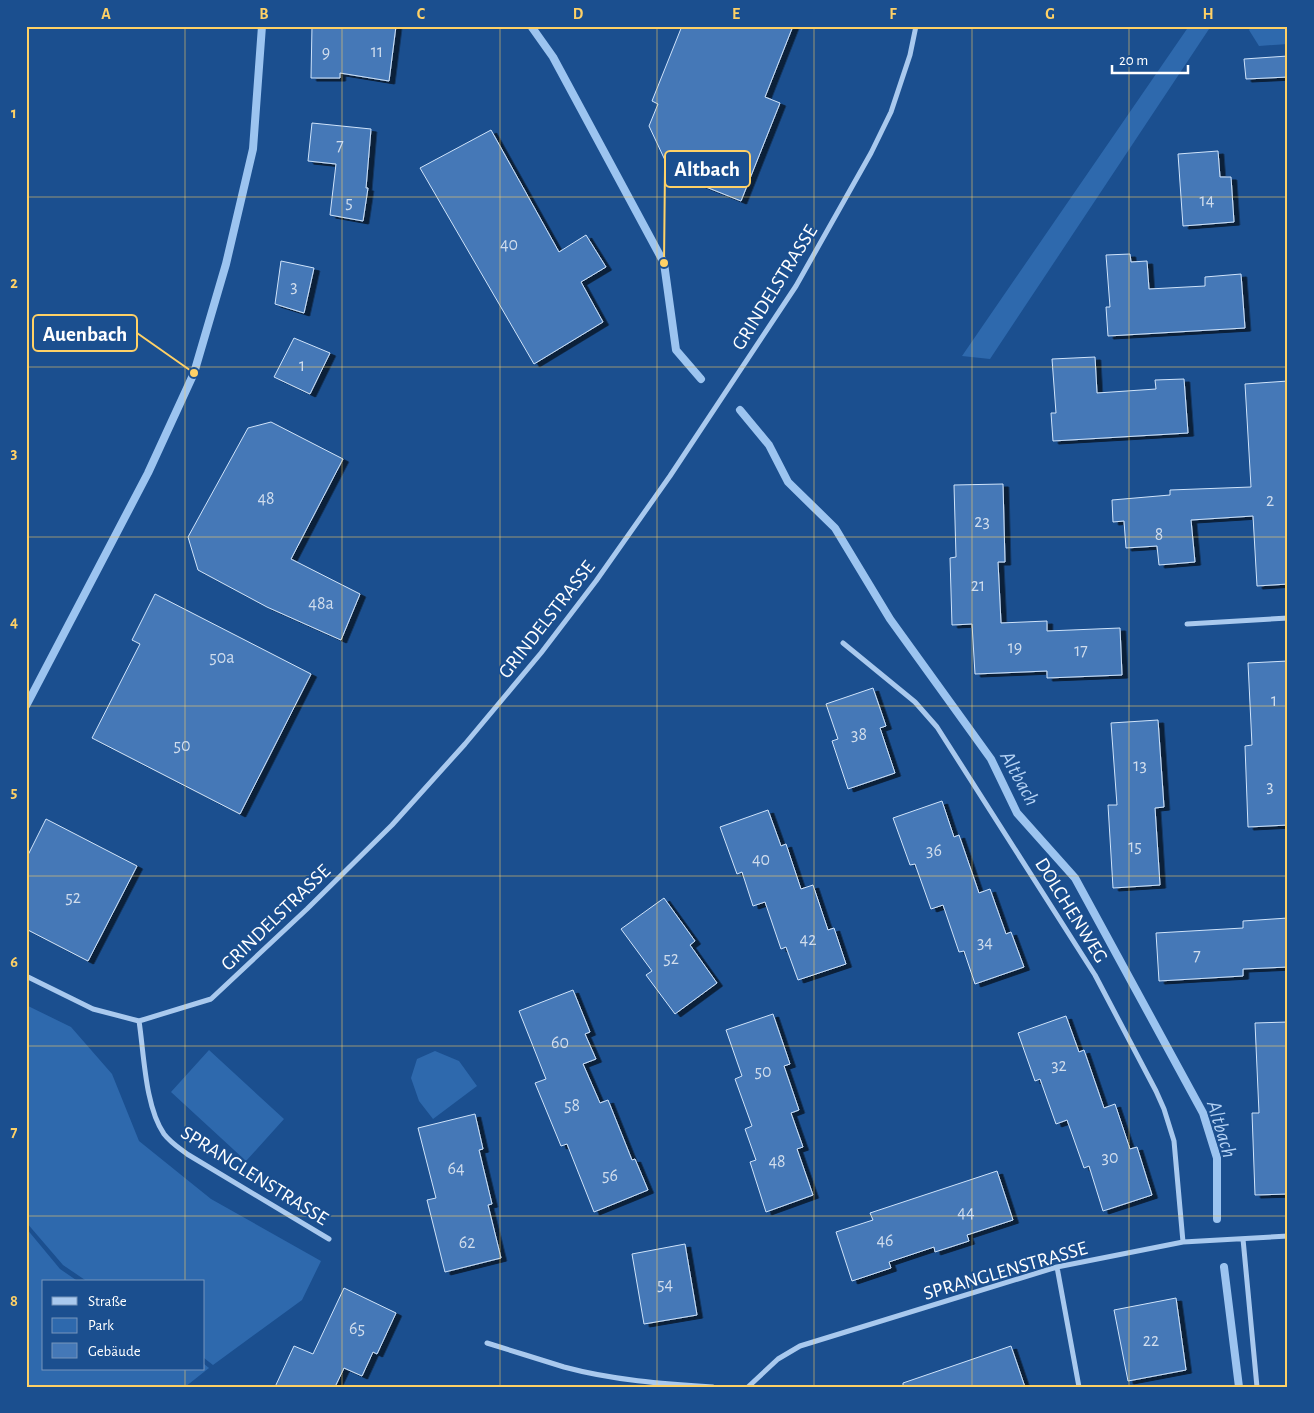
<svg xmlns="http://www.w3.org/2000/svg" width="1314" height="1413" viewBox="0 0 1314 1413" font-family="'Alegreya Sans',sans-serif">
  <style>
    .green { fill: #2e69ad }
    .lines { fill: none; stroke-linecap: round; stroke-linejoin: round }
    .stream { stroke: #9cc4f0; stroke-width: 8 }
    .building { fill: #4478b7; stroke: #cfe3fa; filter: url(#shadow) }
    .street { stroke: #a9c9ee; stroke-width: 5 }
    .grid { fill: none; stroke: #ffd166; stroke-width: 1; stroke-opacity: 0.55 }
    .labels { text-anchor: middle; stroke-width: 4; stroke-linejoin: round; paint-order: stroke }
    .number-label { font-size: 18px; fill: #d0dded }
    .street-label { font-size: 20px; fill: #fff; stroke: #1b4f8f }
    .water-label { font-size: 21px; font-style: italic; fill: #b5d3f5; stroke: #1b4f8f }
    .leader { fill: none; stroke: #ffd166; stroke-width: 2 }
    .callout-dot { fill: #ffd166; stroke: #1b4f8f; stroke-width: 2 }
    .callout { fill: #1b4f8f; stroke: #ffd166; stroke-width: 2 }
    .callout-label { font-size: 21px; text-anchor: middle; font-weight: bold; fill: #fff }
    .neatline { fill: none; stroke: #ffd166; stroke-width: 2 }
    .grid-label { font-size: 16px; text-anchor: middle; font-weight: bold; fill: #ffd166 }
  </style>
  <defs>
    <filter id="shadow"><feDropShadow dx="5.5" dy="3" stdDeviation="0" flood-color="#0009"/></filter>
  </defs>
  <rect width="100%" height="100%" fill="#1b4f8f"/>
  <path class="green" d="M1189,26H1211L990,359L962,356Z
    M1252,26H1288V44L1259,46L1249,30Z
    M26,1005L71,1027L112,1074L139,1141L211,1199L321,1261L302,1300L213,1365L204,1358V1282H88L63,1265L26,1222Z
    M209,1050L284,1119L246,1161L171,1092Z
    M435,1051L459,1061L477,1086L433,1119L419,1101L411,1078L417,1059Z
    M26,1228L60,1269L79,1282H44V1369H204V1364L209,1368L185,1387H26Z"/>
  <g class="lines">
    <path class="stream" d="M531,26L553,57L664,263L676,350L701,379
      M740,410L769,445L788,482L835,528L890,619L991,759L1017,813L1075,878L1203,1113L1217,1158V1219
      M26,706L148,473L194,373L226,264L253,149L262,26
      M1224,1267L1239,1387"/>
  </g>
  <path class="building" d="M312,26H396L389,81L340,73V78H311Z
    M682,26H793L765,97L780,103L741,201L671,173L649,126L658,104L652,101Z
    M1288,56V77L1246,79L1244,59Z
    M312,123L371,129L366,188H368L363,221L330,215L336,164L308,161Z
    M491,130L559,252L586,235L606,267L581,282L603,322L534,364L420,168Z
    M1218,151L1220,177H1231L1234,222L1183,226L1178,154Z
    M1130,254L1131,262L1147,261L1149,289L1205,286V277L1241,274L1245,328L1108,336L1106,307H1110L1106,255Z
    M281,261L314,268L304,313L275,304Z
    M294,338L330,353L310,394L274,377Z
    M1095,357L1097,393L1156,389L1155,380L1184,379L1188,433L1053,441L1051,413H1056L1052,359Z
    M1288,381V584L1257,586L1253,516L1191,520L1195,562L1159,565L1157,546L1126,548L1124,521L1113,522L1112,500L1170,495V490L1251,487L1245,384Z
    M271,422L343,459L291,559L360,594L341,640L267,607L198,570L188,537L248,428Z
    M1003,484L1005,562H998L1001,623L1047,621V631L1120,628L1122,675L1047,678V671L975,674L972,624L952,625L950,558L956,557L954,485Z
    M155,594L311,674L240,814L92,738L140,644L132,640Z
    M1288,661V825L1248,827L1245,746L1252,745L1248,663Z
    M873,688L886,726L880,728L895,773L848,789L832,741L838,739L826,704Z
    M1158,720L1164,807L1155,808L1160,885L1113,888L1108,805H1117L1111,723Z
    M942,801L954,837L959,835L979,893L990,889L1006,934L1011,932L1024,967L975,984L964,951L959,952L943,905L931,909L915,864L910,865L893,818Z
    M768,810L781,846L786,844L801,889L813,885L828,930L834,928L846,964L798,980L786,947L781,949L765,902L753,906L742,872L737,874L720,827Z
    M46,819L137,866L88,961L26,929V859Z
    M664,898L695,941L690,945L717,983L675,1014L646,975L652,971L621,929Z
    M1288,918V967L1243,969V976L1159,981L1156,933L1243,928V921Z
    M573,990L590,1032L585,1034L596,1059L583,1064L600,1103L608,1100L632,1160L635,1159L648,1190L594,1212L567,1144L561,1146L535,1083L546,1079L519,1011Z
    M773,1014L790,1064L784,1066L799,1110L791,1113L803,1147L797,1149L813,1195L766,1212L750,1162L756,1160L745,1129L752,1126L735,1079L742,1076L726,1030Z
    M1066,1016L1079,1052L1084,1050L1104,1108L1115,1104L1130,1149L1137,1147L1152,1195L1103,1211L1089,1166L1084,1168L1067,1120L1056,1124L1040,1079L1035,1081L1018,1033Z
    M1288,1022V1194L1255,1195L1252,1113H1259L1255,1023Z
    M475,1114L483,1149L479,1150L492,1204L488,1205L501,1258L445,1272L427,1200L436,1198L418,1128Z
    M997,1171L1013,1220L967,1235L969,1241L935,1252L934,1247L889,1262L891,1268L852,1281L836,1232L873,1220L870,1213Z
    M685,1244L697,1315L644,1324L632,1254Z
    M344,1288L396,1313L377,1354L373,1352L362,1376L344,1368L335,1387H275L294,1346L313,1354Z
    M1176,1298L1186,1370L1128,1381L1114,1310Z
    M1011,1346L1025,1387H903V1383Z"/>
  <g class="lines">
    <path class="street" d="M1187,624L1288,618
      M843,643L915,702L937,727L1095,975L1156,1091L1164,1109L1174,1141L1183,1242
      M26,976L93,1009L139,1021L211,999L307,909L392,825L465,744L541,653L596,581L670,476L796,286L871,153L891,112L910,55L916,26
      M139,1021C144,1053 145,1107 164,1134C170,1142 179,1148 187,1154L329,1239
      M1243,1239L1257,1387
      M1057,1267L1079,1387
      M487,1343C513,1351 538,1359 564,1367C612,1380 663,1384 713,1387
      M748,1387L778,1359L800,1346L1057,1267L1183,1242L1288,1236"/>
  </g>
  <path class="grid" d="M185,26V1282M342,26V1387M500,26V1387M657,26V1387M814,26V1387M972,26V1387M1129,26V1387M26,197H1288M26,367H1288M26,537H1288M26,706H1288M26,876H1288M26,1046H1288M26,1216H1288M185,1369V1387"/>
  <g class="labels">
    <g class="number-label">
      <text x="377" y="57">11</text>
      <text x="326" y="58">9</text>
      <text x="340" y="151">7</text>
      <text x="1207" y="206">14</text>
      <text x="349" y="208">5</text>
      <text x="509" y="250">40</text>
      <text x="294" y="292">3</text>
      <text x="302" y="371">1</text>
      <text x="266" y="504">48</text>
      <text x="1270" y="506">2</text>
      <text x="982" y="527">23</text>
      <text x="1159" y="540">8</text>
      <text x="978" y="591">21</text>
      <text x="321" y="609">48a</text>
      <text x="1015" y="653">19</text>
      <text x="1081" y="656">17</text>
      <text x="222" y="663">50a</text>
      <text x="1274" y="706">1</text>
      <text x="859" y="740">38</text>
      <text x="182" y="751">50</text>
      <text x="1140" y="771">13</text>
      <text x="1270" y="792">3</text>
      <text x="1135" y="852">15</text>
      <text x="934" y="856">36</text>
      <text x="761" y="865">40</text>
      <text x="73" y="903">52</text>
      <text x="808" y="945">42</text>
      <text x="985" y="948">34</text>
      <text x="1197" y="961">7</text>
      <text x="671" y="964">52</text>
      <text x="560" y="1048">60</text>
      <text x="1059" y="1071">32</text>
      <text x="763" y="1077">50</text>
      <text x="572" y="1111">58</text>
      <text x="1110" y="1163">30</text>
      <text x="777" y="1167">48</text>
      <text x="456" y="1174">64</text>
      <text x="610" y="1181">56</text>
      <text x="966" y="1218">44</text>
      <text x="885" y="1246">46</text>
      <text x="467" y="1248">62</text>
      <text x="665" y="1290">54</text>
      <text x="357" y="1334">65</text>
      <text x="1151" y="1346">22</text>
    </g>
    <g class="street-label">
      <text transform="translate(774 287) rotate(-58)" y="7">GRINDELSTRASSE</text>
      <text transform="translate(546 619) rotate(-52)" y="7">GRINDELSTRASSE</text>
      <text transform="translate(1072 910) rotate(58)" y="7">DOLCHENWEG</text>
      <text transform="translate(275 917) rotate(-44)" y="7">GRINDELSTRASSE</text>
      <text transform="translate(255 1175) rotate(32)" y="7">SPRANGLENSTRASSE</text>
      <text transform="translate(1005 1270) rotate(-16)" y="7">SPRANGLENSTRASSE</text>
    </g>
    <g class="water-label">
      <text transform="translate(1020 778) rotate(61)" y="7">Altbach</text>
      <text transform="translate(1222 1129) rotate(73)" y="7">Altbach</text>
    </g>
  </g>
  <path class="leader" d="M664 263L665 169M194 373L137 333"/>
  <g class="callout-dot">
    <circle cx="664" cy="263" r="5"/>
    <circle cx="194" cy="373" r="5"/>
  </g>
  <g class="callout">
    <rect x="665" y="151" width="85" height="36" rx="5"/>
    <rect x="33" y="315" width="104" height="36" rx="5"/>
  </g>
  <g class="callout-label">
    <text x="707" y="176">Altbach</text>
    <text x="85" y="341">Auenbach</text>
  </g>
  <rect width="1314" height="1413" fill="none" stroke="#1b4f8f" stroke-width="55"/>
  <rect x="42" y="1280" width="162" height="90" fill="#1b4f8f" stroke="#7695bc"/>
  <rect x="52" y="1297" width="25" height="8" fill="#a9c9ee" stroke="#7695bc"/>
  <text x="88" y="1306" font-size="15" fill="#ffffff">Straße</text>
  <rect x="52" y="1318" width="25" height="15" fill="#2e69ad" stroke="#7695bc"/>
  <text x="88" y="1330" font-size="15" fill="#ffffff">Park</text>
  <rect x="52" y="1343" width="25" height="15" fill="#4478b7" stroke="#7695bc"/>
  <text x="88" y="1356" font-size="15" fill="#ffffff">Gebäude</text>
  <path d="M1112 65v8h76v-8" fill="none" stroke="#ffffff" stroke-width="2.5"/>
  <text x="1119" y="65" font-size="15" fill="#ffffff" stroke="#1b4f8f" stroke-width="4" paint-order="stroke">20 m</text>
  <rect x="28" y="28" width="1258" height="1358" class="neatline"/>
  <g class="grid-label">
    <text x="106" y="19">A</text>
    <text x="264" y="19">B</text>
    <text x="421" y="19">C</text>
    <text x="578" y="19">D</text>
    <text x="736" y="19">E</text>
    <text x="893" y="19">F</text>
    <text x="1050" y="19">G</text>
    <text x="1208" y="19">H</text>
    <text x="14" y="118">1</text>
    <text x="14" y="288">2</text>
    <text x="14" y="458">3</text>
    <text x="14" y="627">4</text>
    <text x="14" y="797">5</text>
    <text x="14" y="967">6</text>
    <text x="14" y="1137">7</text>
    <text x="14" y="1306">8</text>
  </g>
</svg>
